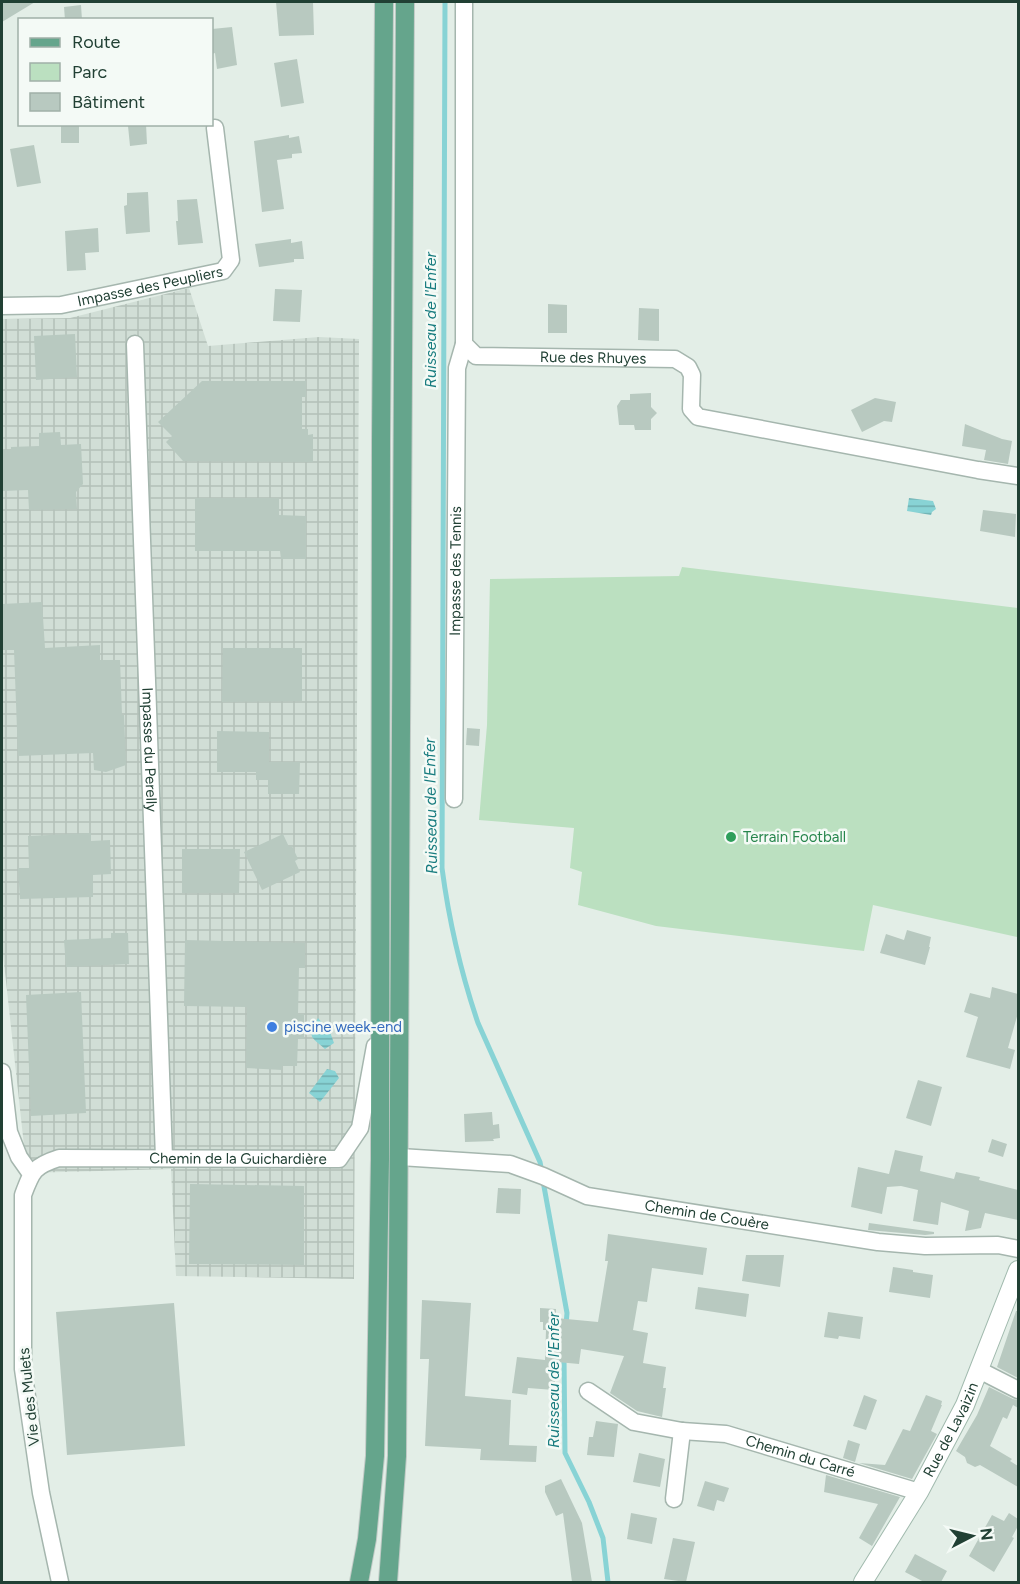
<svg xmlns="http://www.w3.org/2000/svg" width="1020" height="1584" viewBox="0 0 1020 1584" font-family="Figtree,sans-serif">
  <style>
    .industrial { fill: url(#industrial-grid) }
    .park { fill: #bbe0c0 }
    .water { fill: url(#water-rules) }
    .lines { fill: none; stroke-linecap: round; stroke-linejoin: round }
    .stream { stroke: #88d3d5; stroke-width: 5 }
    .building { fill: #b8c9c0 }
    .minor-casing { stroke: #a5b6ae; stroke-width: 19 }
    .secondary-casing { stroke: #a1baae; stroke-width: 20 }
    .primary-casing { stroke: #c1cac6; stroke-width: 20 }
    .minor { stroke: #fff; stroke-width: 16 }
    .secondary { stroke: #fff; stroke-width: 18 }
    .primary { stroke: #65a58c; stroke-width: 18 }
    .leisure-dot { fill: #2e9e5b; stroke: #f4faf6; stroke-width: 2 }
    .shop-dot { fill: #3f7fe0; stroke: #f4faf6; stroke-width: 2 }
    .labels { text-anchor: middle; stroke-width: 5; stroke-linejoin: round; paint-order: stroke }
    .street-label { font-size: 15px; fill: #214034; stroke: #f4faf6 }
    .leisure-label { font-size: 15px; fill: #27864d; stroke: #f4faf6; text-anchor: start }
    .shop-label { font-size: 15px; fill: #366cbe; stroke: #f4faf6; text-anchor: start }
    .water-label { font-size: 16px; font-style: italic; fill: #187c7f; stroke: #f4faf6 }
  </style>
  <defs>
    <pattern id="industrial-grid" width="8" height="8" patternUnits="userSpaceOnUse" patternTransform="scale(1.5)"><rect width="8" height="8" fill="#d1ded6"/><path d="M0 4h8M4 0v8" fill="none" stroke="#b3c0b8"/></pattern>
    <pattern id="water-rules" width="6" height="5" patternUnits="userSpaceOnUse" patternTransform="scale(1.5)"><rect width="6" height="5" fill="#88d3d5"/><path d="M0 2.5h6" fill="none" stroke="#6fadae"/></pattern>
  </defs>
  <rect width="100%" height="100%" fill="#e3eee7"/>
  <path class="industrial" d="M189,288L208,346L319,337L359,339L354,1279L176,1276L171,1169L27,1173L2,945V319L70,318Z"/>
  <path class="park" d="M682,567L1018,608L1017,937L873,905L864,951L656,926L578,905L582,872L570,868L574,828L479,820L487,725L490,579L679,576Z"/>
  <path class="water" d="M909,498L933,501L936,509L932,512L931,515L907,511Z
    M318,1018L330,1032L334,1043L325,1049C310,1036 307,1037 318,1018Z
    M327,1069L335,1071L339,1078L320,1102L309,1093Z"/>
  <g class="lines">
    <path class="stream" d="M445,2L442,868C449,921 461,973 478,1023L540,1162L542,1172
      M543,1181L567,1313L566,1325
      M564,1356L565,1453L589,1502L603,1538L608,1582"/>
  </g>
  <path class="building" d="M2,2H35L2,22Z
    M276,2H313L314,35L279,36Z
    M81,5L82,20H65L64,7Z
    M232,27L237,65L217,69L215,53L212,54V29Z
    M297,59L304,103L281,107L274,63Z
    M61,124H79V143H61Z
    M146,124L147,144L130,146L128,126Z
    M289,135V138L299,136L302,153L292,154V158L277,160L284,209L262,212L254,141Z
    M34,145L41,183L17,187L10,149Z
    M148,192L150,232L126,234L124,206L127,205V193Z
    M197,199L203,243L178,245L176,221H178L177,200Z
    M98,228L99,252L85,253L86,270L67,271L65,231Z
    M291,239V243L302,241L304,259H294V262L259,267L255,244Z
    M275,289L302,290L300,322L273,321Z
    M548,304L567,305V333H548Z
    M639,308L659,309V341L638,340Z
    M75,334L77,377L36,380L34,336Z
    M202,381H306V397H302V429H308V435L313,434V462L183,461L166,442L172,436L158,422Z
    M651,393V407L657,413L651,419V430H635L634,425H619L617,406L621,400H630V394Z
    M875,398L896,402L892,422L884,421L862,432L851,410Z
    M965,424L1002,439L1012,441L1008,464L984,460L986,450L962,446Z
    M60,432L61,445L81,444L83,484L76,492L77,509L29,510L28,490L2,491V450H11V447L39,446V433Z
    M195,498H279V515L306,516V559H281L280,551H195Z
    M983,510L1016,514L1015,537L980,531Z
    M42,602L45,648L100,645V660H120L122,715H124L126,765L106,772L94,770L93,753L18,756L14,650H2V604Z
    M223,648H302V701L222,702Z
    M467,728L480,729L479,746L466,745Z
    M217,731L269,732V762H300L299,794H268V780H256V772H217Z
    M91,833V841L110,840L111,874L93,875V897L20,899L18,868H29L28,836Z
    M283,834L289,847L292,846L298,859L295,861L300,872L262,890L244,852Z
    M182,849H240L239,893H182Z
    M907,930L931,937L929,947H930L925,965L880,953L886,934L904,940Z
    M111,933H128L129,964L66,967L64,940L111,938Z
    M185,940L305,943V968H299L298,1014H304V1039H298L297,1066H282V1070L246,1068L247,1007L184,1006Z
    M992,987L1018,994V1013L1008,1048L1015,1050L1010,1069L966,1057L978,1017L964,1012L970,993L990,998Z
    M81,992L86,1113L31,1116L26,995Z
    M918,1080L942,1087L931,1126L906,1118Z
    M492,1112L493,1125L499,1124L500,1138L493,1139L494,1141L465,1142L464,1114Z
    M992,1139L1007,1144L1003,1157L988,1152Z
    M895,1150L923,1156L920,1171L954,1179L956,1172L980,1177L979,1180L1018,1190V1220L985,1213L981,1228L965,1231L969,1211L941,1202L938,1225L913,1221L918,1190L901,1186L887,1187L882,1214L851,1207L858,1167L889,1174Z
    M190,1184L304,1186V1265L189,1264Z
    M498,1188L521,1189L520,1214L496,1213Z
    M869,1223L934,1232V1234L925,1235L868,1230Z
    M608,1234L707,1248L703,1275L652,1268L647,1302L638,1301L633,1330L648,1333L643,1363L666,1367L663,1388H666L662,1417L637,1411L610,1393L624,1356L581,1349L579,1364L557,1362L554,1390L528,1388L527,1395L512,1393L517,1357L545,1360L546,1330H543V1322H540V1308L556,1309V1318L598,1322L608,1261H605Z
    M746,1255H784L780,1287L742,1281Z
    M893,1267L913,1270V1272L933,1275L930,1298L889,1292Z
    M698,1287L749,1294L746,1317L695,1309Z
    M422,1300L471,1303L465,1396L511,1400L509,1445L537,1446L536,1462L480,1460L481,1449L425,1446L429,1359H420Z
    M174,1303L185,1446L67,1455L56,1312Z
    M1016,1311H1018V1378L997,1367Z
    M828,1312L863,1317L860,1339L839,1336L838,1339L824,1337Z
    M989,1387L1013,1399L1018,1400V1408L1013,1405L1007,1419L1003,1417L990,1446L1012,1459L1010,1461L1018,1466V1487L980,1465L975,1467L967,1463L965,1457L956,1451L977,1415Z
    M864,1395L877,1400L866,1430L853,1426Z
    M926,1395L942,1401L941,1405H942L931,1431L937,1434L912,1479L859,1463L885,1465L903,1429L910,1431Z
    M596,1421L618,1424L614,1457L587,1455L589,1437H593Z
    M848,1440L860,1444L855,1462L843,1458Z
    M639,1453L665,1459L660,1487L633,1482Z
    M826,1475L900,1497L872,1546L859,1538L878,1504L824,1492Z
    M561,1479L582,1523L592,1582H572L563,1513L556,1516L545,1492V1486Z
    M705,1481L729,1488L724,1502L717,1500L714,1511L697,1506Z
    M631,1513L657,1518L652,1544L627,1539Z
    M1009,1513L1018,1519V1526L1012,1537L1014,1538L994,1572L969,1556L992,1515L1004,1521Z
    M673,1538L695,1542L686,1582L664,1579Z
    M915,1554L947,1571L941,1582H924L905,1572Z"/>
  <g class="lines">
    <g class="minor-casing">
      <g id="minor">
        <path id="s1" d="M464,2V344L476,356L675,359L688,367L692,375L691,409L698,417L978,470L1018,476"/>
        <path id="s2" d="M2,306L61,305L223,271L231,260L215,128"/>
        <path id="s3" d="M135,344L164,1158"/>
        <path id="s4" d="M454,799L457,368L464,344"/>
        <path d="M2,1072L9,1132L19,1157L31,1174"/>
        <path id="s5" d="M400,1157L510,1164L543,1176L587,1196L878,1242L925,1246L998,1245L1018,1249"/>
        <path d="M979,1370L1018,1390"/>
        <path id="s6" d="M588,1391L634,1422L682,1431L726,1434L919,1492"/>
        <path d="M674,1499L682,1431"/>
        <path id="s7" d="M60,1582L41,1493L23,1369V1195C32,1171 34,1166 59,1158L339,1159L360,1128L375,1046"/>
      </g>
    </g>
    <g class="secondary-casing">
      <g id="secondary">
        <path id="s8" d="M863,1582L919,1492L965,1405L1018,1270"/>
      </g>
    </g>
    <g class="primary-casing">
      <path id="primary" d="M359,1582L367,1539L375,1456L380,1159L381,443L384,2
        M388,1582L397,1456L405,2"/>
    </g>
    <use href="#minor" class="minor"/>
    <use href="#secondary" class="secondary"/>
    <use href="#primary" class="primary"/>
  </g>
  <circle class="leisure-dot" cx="731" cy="837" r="6"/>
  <circle class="shop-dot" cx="272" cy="1027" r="6"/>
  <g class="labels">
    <g class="street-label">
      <text dy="5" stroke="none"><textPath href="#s2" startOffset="150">Impasse des Peupliers</textPath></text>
      <text dy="5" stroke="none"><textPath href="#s1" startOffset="476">Rue des Rhuyes</textPath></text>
      <text dy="5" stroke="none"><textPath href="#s4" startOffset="228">Impasse des Tennis</textPath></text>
      <text dy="5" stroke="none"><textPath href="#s3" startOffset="406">Impasse du Perelly</textPath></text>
      <text dy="5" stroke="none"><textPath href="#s7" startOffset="624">Chemin de la Guichardière</textPath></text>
      <text dy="5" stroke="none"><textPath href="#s5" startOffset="315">Chemin de Couère</textPath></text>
      <text transform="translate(29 1397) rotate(-96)" y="5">Vie des Mulets</text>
      <text dy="5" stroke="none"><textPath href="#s8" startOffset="176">Rue de Lavaizin</textPath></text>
      <text dy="5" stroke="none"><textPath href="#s6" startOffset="226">Chemin du Carré</textPath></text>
    </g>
    <g class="leisure-label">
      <text x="743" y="842">Terrain Football</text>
    </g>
    <g class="shop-label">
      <text x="284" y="1032">piscine week-end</text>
    </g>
    <g class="water-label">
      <text transform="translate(430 320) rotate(-90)" y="6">Ruisseau de l'Enfer</text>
      <text transform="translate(430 806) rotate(-91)" y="6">Ruisseau de l'Enfer</text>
      <text transform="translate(553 1380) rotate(-90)" y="6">Ruisseau de l'Enfer</text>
    </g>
  </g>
  <rect width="1020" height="1584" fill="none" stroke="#214034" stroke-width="6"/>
  <rect x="18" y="18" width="195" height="108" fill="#f4faf6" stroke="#a0b0a8" stroke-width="1.5"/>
  <rect x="30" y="38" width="30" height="9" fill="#65a58c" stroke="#a0b0a8" stroke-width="1.5"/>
  <text x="72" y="48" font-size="18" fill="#214034">Route</text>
  <rect x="30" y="63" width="30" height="18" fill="#bbe0c0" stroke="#a0b0a8" stroke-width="1.5"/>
  <text x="72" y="78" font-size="18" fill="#214034">Parc</text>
  <rect x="30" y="93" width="30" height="18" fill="#b8c9c0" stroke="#a0b0a8" stroke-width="1.5"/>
  <text x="72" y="108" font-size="18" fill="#214034">Bâtiment</text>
  <g transform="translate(972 1536) rotate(83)" stroke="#f4faf6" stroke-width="4.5" paint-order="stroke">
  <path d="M0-4.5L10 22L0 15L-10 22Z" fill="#214034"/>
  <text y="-9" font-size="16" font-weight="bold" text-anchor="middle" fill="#214034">N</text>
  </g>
</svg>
